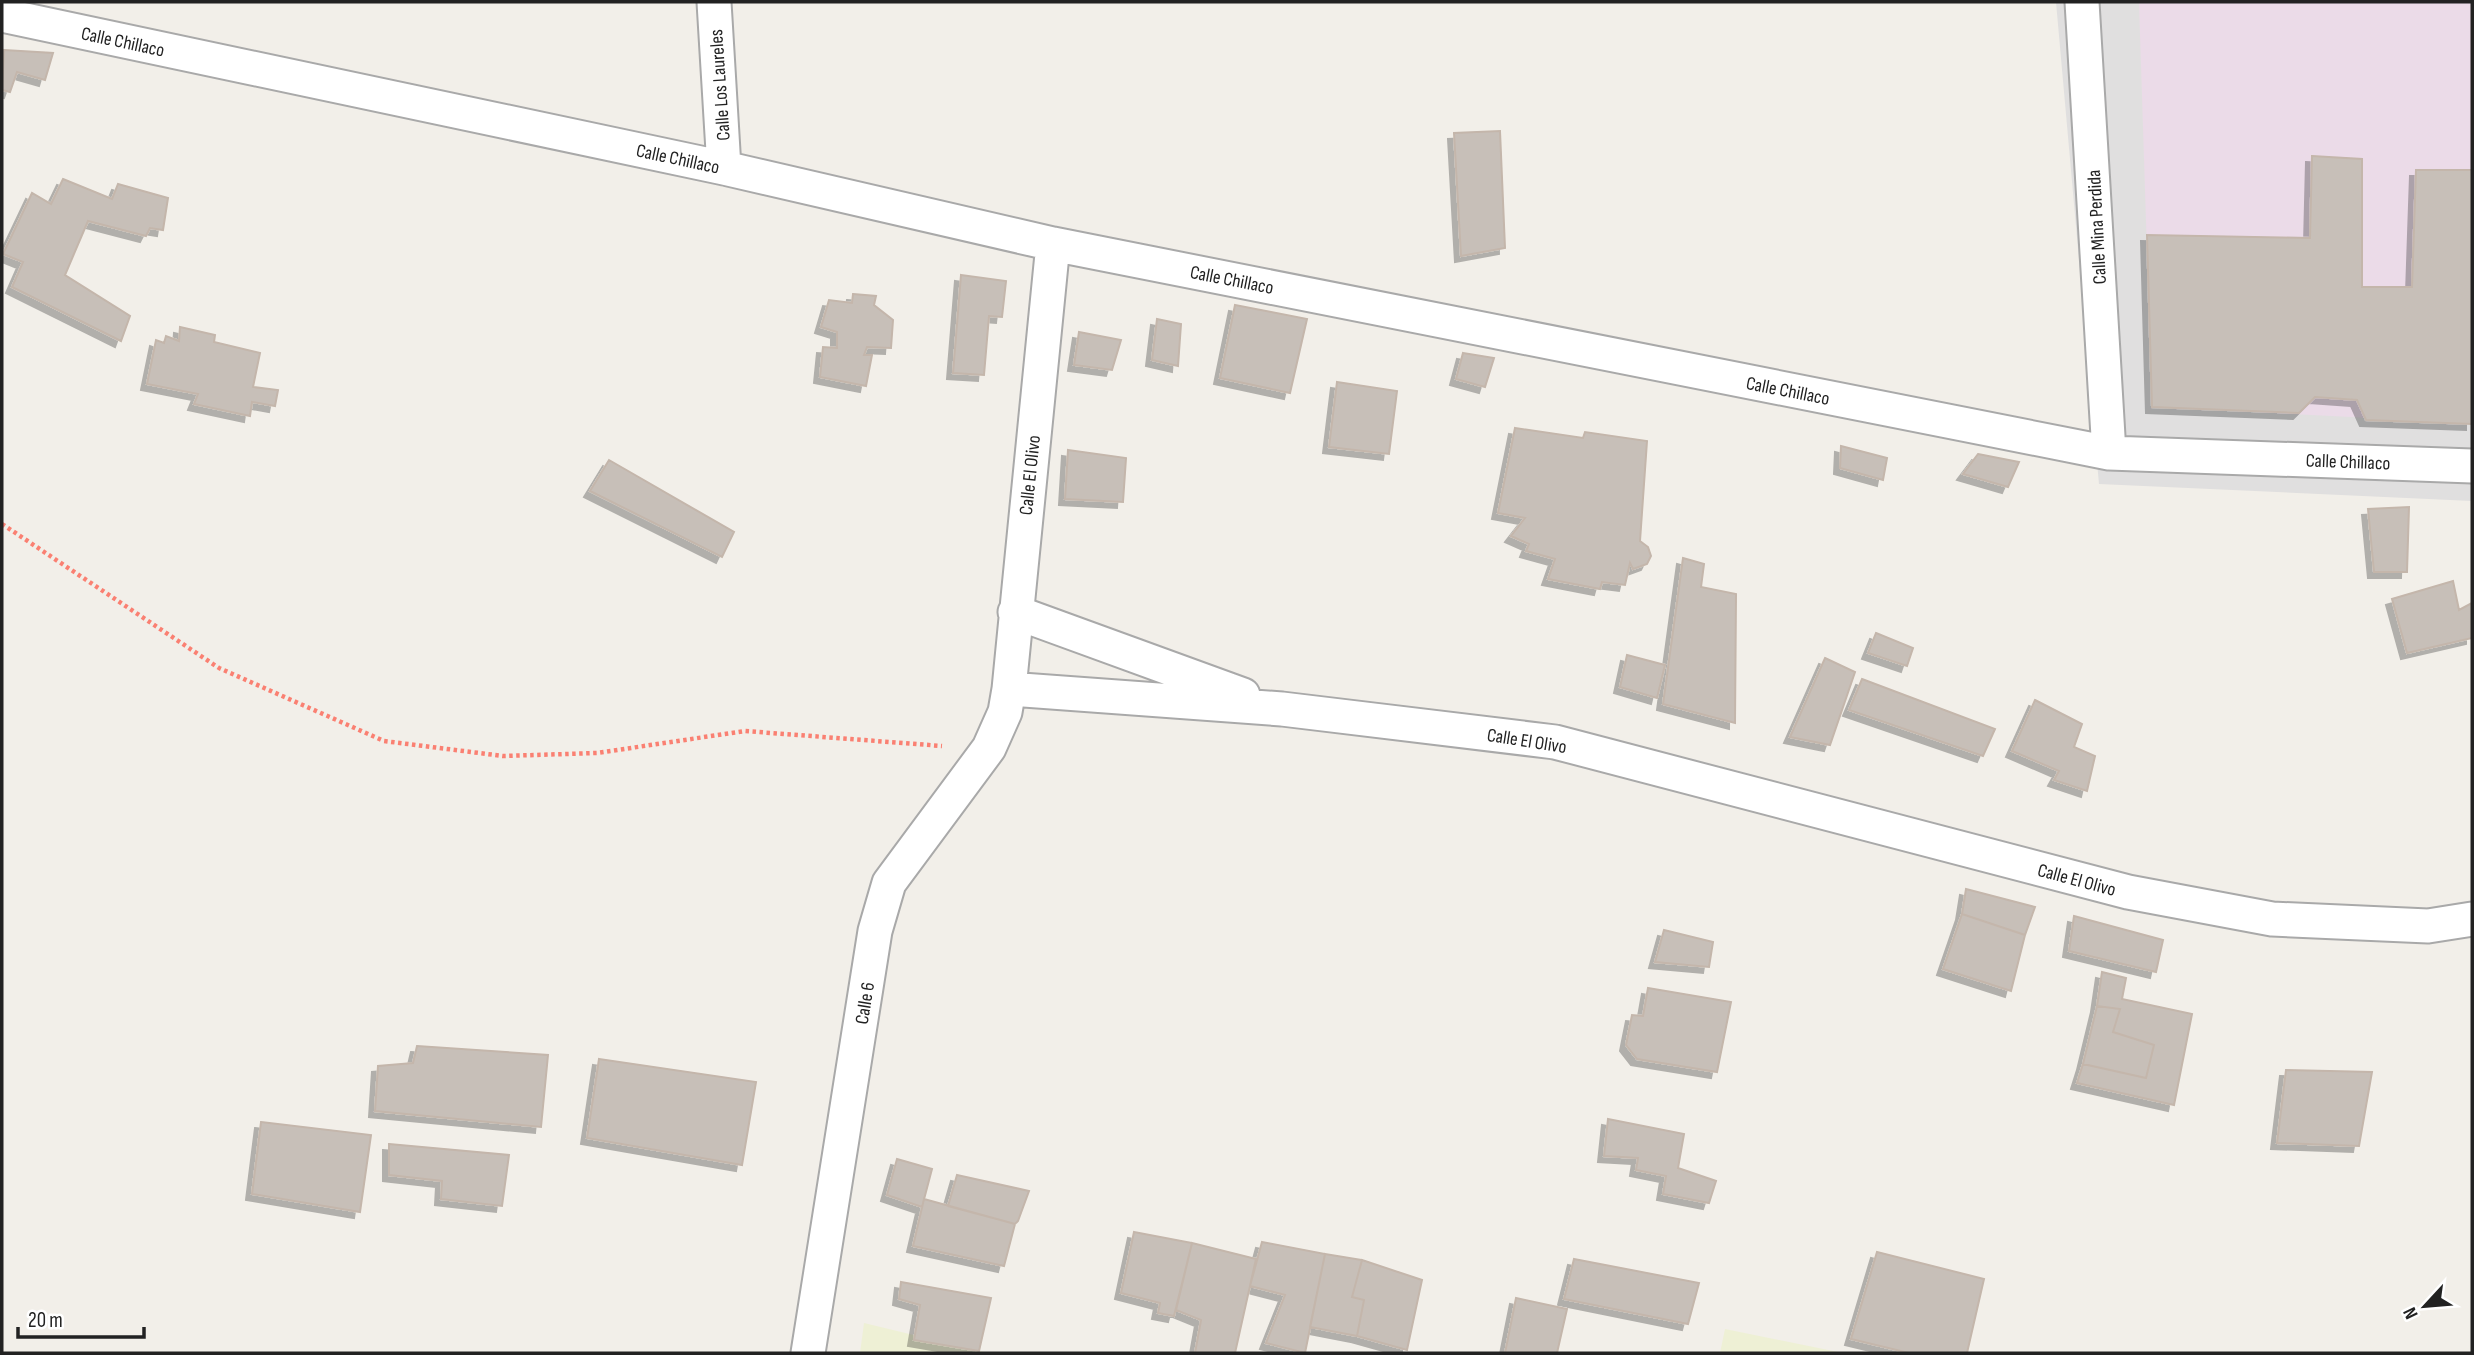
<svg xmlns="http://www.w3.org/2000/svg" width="2474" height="1355" viewBox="0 0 2474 1355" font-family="'Sofia Sans Condensed',sans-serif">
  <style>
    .residential { fill: #e0dfdf }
    .industrial { fill: #ebdbe8 }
    .farmland { fill: #eef0d5 }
    .building { fill: #c7bfb8; stroke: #c4b6ab; stroke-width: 2; filter: url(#shadow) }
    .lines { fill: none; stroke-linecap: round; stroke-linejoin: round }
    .minor-casing { stroke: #a9a9a9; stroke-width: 37 }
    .path { stroke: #fa8072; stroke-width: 4.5; stroke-dasharray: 3.5 3.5; stroke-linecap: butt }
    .minor { stroke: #fff; stroke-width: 33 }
    .labels { text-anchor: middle; stroke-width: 5; stroke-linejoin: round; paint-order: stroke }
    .street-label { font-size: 19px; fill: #222; stroke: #fff }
  </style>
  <defs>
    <filter id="shadow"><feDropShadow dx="-6" dy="6" stdDeviation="0" flood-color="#0004"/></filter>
  </defs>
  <rect width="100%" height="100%" fill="#f2efe9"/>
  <path class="residential" d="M2056,2H2472V501L2099,484Z"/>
  <path class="industrial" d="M2139,2H2472V423L2152,407Z"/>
  <path class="farmland" d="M864,1323L988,1353H860Z
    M1725,1329L1843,1353H1720Z"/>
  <path class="building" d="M4,50L53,53L45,80L17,72L10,92L2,90Z
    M1500,131L1505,248L1461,256L1454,133Z
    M2312,156L2362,159V287H2412L2416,170H2472V424L2366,420L2357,400L2315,397L2299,413L2152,407L2147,235L2310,238Z
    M63,179L112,199L118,184L168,198L163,230L150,228L146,236L88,221L65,275L130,316L121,341L12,287L23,262L3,254L32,193L51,204Z
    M961,275L1006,281L1002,317L989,316L984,375L953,373Z
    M853,294L876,296L874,305L893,320L891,348L867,347L864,355H872L866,386L820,377L823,347L837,348V332L821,327L829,300L852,303Z
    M1235,305L1307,319L1290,393L1220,378Z
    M1157,319L1181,324L1178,366L1152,360Z
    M180,327L215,335L214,342L260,353L253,387L278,390L275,406L252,402L250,416L194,404L198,394L147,384L156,340L164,343L166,336L179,341Z
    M1079,332L1121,340L1112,370L1074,365Z
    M1463,353L1494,358L1485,387L1456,379Z
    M1337,382L1397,391L1389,454L1329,447Z
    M1515,428L1583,438L1585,432L1647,441L1640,541L1648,547L1651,556L1647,564L1633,569L1630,563L1625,585L1602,582L1600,589L1548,579L1555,559L1526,551L1529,544L1511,536L1525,518L1498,513Z
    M1841,446L1887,458L1883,480L1840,468Z
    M1068,450L1126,458L1123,502L1065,499Z
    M1978,454L2019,462L2008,487L1963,474Z
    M609,460L734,532L722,557L590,491Z
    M2409,507L2407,572H2374L2368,509Z
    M1683,558L1704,564L1701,587L1736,594L1735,723L1663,704Z
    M2453,581L2459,610L2472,603V638L2407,653L2392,599Z
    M1876,633L1913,648L1907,666L1868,653Z
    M1627,655L1665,665L1657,698L1620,687Z
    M1825,658L1855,672L1830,745L1790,737Z
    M1862,679L1995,729L1983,756L1849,710Z
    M2035,700L2082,724L2074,747L2095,756L2087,791L2054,780L2059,771L2012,751Z
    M1966,889L2035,907L2025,935L1962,914Z
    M1962,914L2025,935L2011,991L1943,969Z
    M2074,916L2163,940L2156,972L2069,951Z
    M1664,930L1713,942L1709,967L1655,962Z
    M2102,972L2126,978L2122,999L2192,1014L2174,1105L2077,1083L2083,1064L2146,1078L2154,1045L2113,1032L2120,1009L2097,1006Z
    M1648,988L1731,1002L1717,1072L1637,1059L1626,1045L1632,1015L1643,1016Z
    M2097,1006L2120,1009L2113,1032L2154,1045L2146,1078L2083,1064Z
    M417,1046L548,1055L541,1127L375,1111L378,1066L413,1063Z
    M599,1059L756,1082L742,1165L587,1138Z
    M2286,1070L2372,1072L2359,1146L2277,1143Z
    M1608,1119L1684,1134L1678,1168L1716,1181L1709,1203L1663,1194L1666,1176L1636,1170L1638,1158L1604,1156Z
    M261,1122L371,1135L360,1212L252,1194Z
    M389,1144L509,1155L502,1206L441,1199L442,1181L389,1175Z
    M897,1159L932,1169L922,1207L887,1195Z
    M957,1175L1029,1191L1018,1221L1015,1224L948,1206Z
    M924,1199L1015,1224L1004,1266L913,1246Z
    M1134,1232L1192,1243L1174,1316L1158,1313L1160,1303L1121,1293Z
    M1262,1242L1325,1254L1305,1353L1266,1343L1285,1295L1250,1286Z
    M1192,1243L1256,1259L1235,1353H1195L1201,1320L1176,1310Z
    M1877,1252L1984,1279L1967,1353H1909L1851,1339Z
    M1325,1254L1362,1260L1352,1297L1364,1300L1357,1336L1310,1327Z
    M1574,1259L1699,1283L1688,1324L1564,1299Z
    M1362,1260L1422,1280L1407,1350L1357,1336L1364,1300L1352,1297Z
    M901,1282L991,1298L979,1351L914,1340L920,1305L899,1299Z
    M1516,1298L1567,1309L1557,1353H1505Z"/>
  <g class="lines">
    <g class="minor-casing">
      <path id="minor" d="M714,2L724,168
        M2082,2L2109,453
        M2,15L724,168L1053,244L2109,453L2472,466
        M1053,244L1009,689L1282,709L1555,742L2128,892L2272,919L2428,926L2472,919
        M1015,612L1243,695
        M808,1353L875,931L889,883L989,748L1005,712L1009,689"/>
    </g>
    <path class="path" d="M2,524L219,668L384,741L503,756L597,753L745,731L942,746"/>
    <use href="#minor" class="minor"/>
  </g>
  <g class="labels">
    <g class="street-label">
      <text transform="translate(123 41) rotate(12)" y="7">Calle Chillaco</text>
      <text transform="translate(719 85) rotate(-94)" y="7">Calle Los Laureles</text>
      <text transform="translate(678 158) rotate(12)" y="7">Calle Chillaco</text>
      <text transform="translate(2096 227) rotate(-93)" y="7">Calle Mina Perdida</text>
      <text transform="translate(1232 279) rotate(11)" y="7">Calle Chillaco</text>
      <text transform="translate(1788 390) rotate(11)" y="7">Calle Chillaco</text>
      <text transform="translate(2348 461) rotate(2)" y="7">Calle Chillaco</text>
      <text transform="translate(1029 475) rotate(-84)" y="7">Calle El Olivo</text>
      <text transform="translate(1527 740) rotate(9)" y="7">Calle El Olivo</text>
      <text transform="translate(2077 879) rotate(15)" y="7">Calle El Olivo</text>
      <text transform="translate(864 1003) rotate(-81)" y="7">Calle 6</text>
    </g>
  </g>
  <rect width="2474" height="1355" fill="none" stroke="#222222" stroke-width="7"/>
  <g transform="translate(2425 1306) rotate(244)" stroke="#ffffff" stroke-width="5" paint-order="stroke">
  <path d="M0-5L12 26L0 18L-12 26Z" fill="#222222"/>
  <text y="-10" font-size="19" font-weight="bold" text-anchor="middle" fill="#222222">N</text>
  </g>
  <path d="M18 1327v10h126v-10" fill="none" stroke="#222222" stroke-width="3.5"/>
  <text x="28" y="1327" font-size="21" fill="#222222" stroke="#ffffff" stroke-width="5" paint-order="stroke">20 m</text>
</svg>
